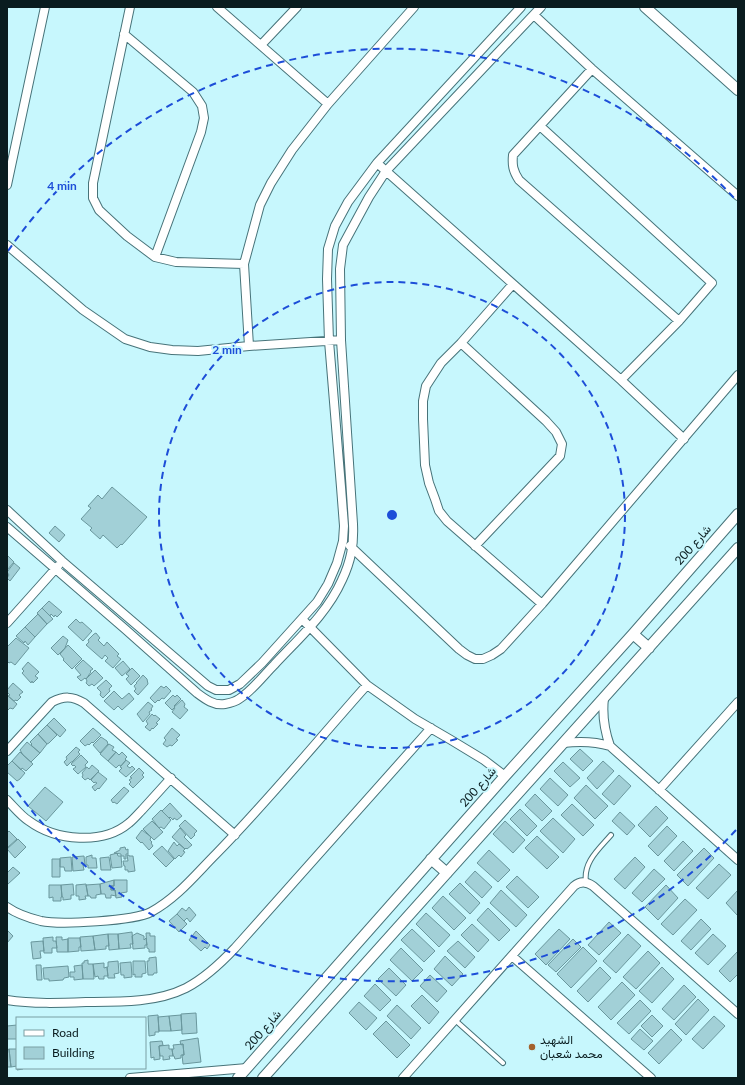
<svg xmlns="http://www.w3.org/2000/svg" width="745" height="1085" viewBox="0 0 745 1085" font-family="Lato,Vazirmatn,sans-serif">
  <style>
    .building { fill: #a2d0d7; stroke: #6a979d }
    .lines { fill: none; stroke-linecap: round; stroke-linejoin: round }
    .service-casing { stroke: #477379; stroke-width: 6 }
    .minor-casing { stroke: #477379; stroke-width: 10 }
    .tertiary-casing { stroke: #477379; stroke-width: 12 }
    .service { stroke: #fff; stroke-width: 4 }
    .minor { stroke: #fff; stroke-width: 8 }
    .tertiary { stroke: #fff; stroke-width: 10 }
    .ring { fill: none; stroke: #1d4ed8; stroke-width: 2; stroke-dasharray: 7 5 }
    .poi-dot { fill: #a3622d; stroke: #c7f7fd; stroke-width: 1.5 }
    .labels { text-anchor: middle; stroke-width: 4; stroke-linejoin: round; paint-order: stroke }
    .street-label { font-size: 12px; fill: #0a1c1f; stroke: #c7f7fd }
    .poi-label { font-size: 12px; fill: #0a1c1f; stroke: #c7f7fd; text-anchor: start }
    .centre { fill: #1d4ed8; stroke: #c7f7fd; stroke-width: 2 }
    .ring-label { font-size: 12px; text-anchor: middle; font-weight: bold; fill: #1d4ed8; stroke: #c7f7fd; stroke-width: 4; stroke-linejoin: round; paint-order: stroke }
  </style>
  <rect width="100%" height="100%" fill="#c7f7fd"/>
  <path class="building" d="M112,487L147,517L122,545L121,544L117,548L103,535L100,539L90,530L92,528L81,519L91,508L88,506L98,495L102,499Z
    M55,526L65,535L59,542L49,533Z
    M7,555L14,562L7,570Z
    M14,563L20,568L10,581L7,578L9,575L7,572Z
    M49,601L62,612L57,617L55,615L54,617L51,614L50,616L42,608Z
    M42,608L53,619L47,624L37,613Z
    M38,614L47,624L35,637L25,627Z
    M76,619L80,623L82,622L92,631L83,641L68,627Z
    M25,627L35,637L28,645L25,641L24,643L16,636Z
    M96,633L100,638L98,640L104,646L107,642L119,654L117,656L121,659L113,668L105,661L108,658L105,655L102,659L86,645L89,642L88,640L94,634Z
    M63,636L68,640L65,648L58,655L51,648Z
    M16,638L29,648L15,665L11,662L9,663L7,661V647Z
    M68,645L82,659L72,669L63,660L64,659L60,654Z
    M83,660L93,669L90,671L91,672L86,679L85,678L81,681L77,677L81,675L75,668Z
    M123,661L130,669L122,676L115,668Z
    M28,662L39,672L35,676L38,678L33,683L32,681L31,683L22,673L24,671L22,669Z
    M132,668L140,676L131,685L126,679L129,676L126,674Z
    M95,670L103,678L94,686L92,684L89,686L86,683L87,681L86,679Z
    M143,675L147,679L148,684L138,695L134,691L136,689L134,686L137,683H136Z
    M106,680L112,686L109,689L110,691L103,698L100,695L101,692L97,688Z
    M13,683L23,692L19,695L21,697L17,701L16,700L14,701L8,696L10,695L7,692V690Z
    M161,686L164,688L166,686L171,691L164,699L162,698L159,701L158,700L155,703L150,698Z
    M114,691L122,699L129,693L134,699L122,710L118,706L114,710L104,701Z
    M7,695L17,704L13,709L10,708L7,711Z
    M173,695L175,697L177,695L181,699L174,706L175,707L172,710L165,703Z
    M182,700L185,704L184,707L188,710L180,719L172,712L175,708L174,707Z
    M148,702L153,706L151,709L152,710L149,712L150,714L143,722L137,714Z
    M152,714L154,716L155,715L160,719L156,723L158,724L153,729L152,728L150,731L145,727L148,724L146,721Z
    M54,718L66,730L60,737L47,725Z
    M47,725L57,735L49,743L47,744L38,734Z
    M93,728L101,735L93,743L92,742L89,745L88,744L85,746L80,741Z
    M172,728L180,735L176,739L178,740L172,746L170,745L167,747L163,744L166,740L164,738Z
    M38,734L47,744L40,753L31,745L32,744L30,742Z
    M101,737L107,741L108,744L100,753L93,745Z
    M27,742L40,753L31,762L23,755L20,750Z
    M109,744L114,747L112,750L116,752L108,761L100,754Z
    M76,747L80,750L78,752L80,754L72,762H71L67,766L64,762L67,759L66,757Z
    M580,749L593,761L583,771L570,759Z
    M20,752L33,764L26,771L22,768L21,770L12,761Z
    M116,752L119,755L122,752L127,757L125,759L126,760L121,766L119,765L116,768L108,761Z
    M81,755L88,762L85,765L86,767L78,774L73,769L76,767L74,765L73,766L71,764Z
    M126,760L130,763L127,766L130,768L132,766L135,769L126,777L119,771L122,768L120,767Z
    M12,761L25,773L20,779L17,781L7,772V766Z
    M603,761L614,771L597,789L587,778Z
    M563,762L580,778L570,787L554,771Z
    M92,765L99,771L90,780L88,778L85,780L82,777L83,775L82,773L87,767L89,769Z
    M139,768L144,773L142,775L144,777L133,788L129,784L131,782L129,780L132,778L130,777Z
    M98,772L107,779L99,789L98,788L95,791L92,787L97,783L95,782L94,783L91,780Z
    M619,775L631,786L614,805L602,794Z
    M550,778L568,795L558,806L540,789Z
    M586,785L608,806L595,819L574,798Z
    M45,787L63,802L46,821L28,806Z
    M124,787L129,791L117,804L114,802L113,803L111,800Z
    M535,794L552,811L542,821L525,805Z
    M170,803L182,816L177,820L174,818L173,820L170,817L169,818L162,811Z
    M572,804L594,825L583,836L561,815Z
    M656,806L668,818L650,837L638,825Z
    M520,809L537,826L527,836L510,819Z
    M161,810L171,820L164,829L161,827L159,828L152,819Z
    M620,812L635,826L627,835L612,821Z
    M553,818L575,839L563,853L540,831Z
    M185,820L197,831L194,834L195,835L191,839L179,826Z
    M152,821L163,832L154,840L143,829Z
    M505,821L525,840L513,853L493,834Z
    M667,826L677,836L658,856L648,846Z
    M180,828L186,835L184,837L192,845L187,849L186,848L185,849L172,837Z
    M142,830L151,837L150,840L152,842L151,843L153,846L149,850L142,842L141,843L136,838Z
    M9,831L17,839L7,848V833Z
    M537,836L559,857L547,869L525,848Z
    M18,839L26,847L15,858L7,849Z
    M683,841L693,851L674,871L664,861Z
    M174,842L177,846L179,844L185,849L183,851L185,852L181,857L179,855L175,859L168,851Z
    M162,846L174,859L166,867L153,854Z
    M125,847L126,850L128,849V854H126V859H124V856H121V854L114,853L120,850V848Z
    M704,848L714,858L688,886L677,875Z
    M489,850L510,870L498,882L477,863Z
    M117,853L118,856H121L122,867L112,868L110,855Z
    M92,855V858H96L97,868H88V865H86V857Z
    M127,855H129V856H133L135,871L128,872V870H125V866H124L123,861H128Z
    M84,856L85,865H83L84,870L73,871L72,857Z
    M71,857L72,871H65L64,867H60V858Z
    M109,857L111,870H101L100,858Z
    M635,857L645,867L625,889L614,879Z
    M52,859H60V877H52Z
    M719,864L731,875L708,899L696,888Z
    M13,867L20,873L8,884L7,883V873Z
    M654,869L665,879L642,902L632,893Z
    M475,871L492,887L482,898L465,882Z
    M517,876L539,897L528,908L506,887Z
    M114,880H127V892L121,893L122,897L116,898L115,890H111V886H114Z
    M114,880V886H111V890H115L116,896L111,895V898H106L105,894H101L100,884Z
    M460,883L480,903L470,914L449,894Z
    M73,884L74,895H71V899L63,900V897H62L61,885Z
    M86,884L88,896H85L86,899L79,900V896H76V885Z
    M100,884L101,894L96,895V898H91L90,896H88L86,885Z
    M49,885H61L62,897H61V901H53V897L49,898Z
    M666,885L678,898L658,920L645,907Z
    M501,890L527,915L516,927L490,903Z
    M738,890V914L737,915L726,903Z
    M443,896L466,918L454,930L432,908Z
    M685,899L697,910L673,935L661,924Z
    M189,907L196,915L190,922L187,918L184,921L177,914L182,908L186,911Z
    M488,908L510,930L499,941L477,920Z
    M426,913L450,935L439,947L416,924Z
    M177,914L187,924L179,932L169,921Z
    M701,919L711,929L691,950L681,941Z
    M609,922L621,933L599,955L588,945Z
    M472,924L489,940L478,952L461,935Z
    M412,929L435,951L424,962L401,940Z
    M559,929L570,939L546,965L535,954Z
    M7,930L13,936L7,943Z
    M196,931L210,945L207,949L205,947L201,951L189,940Z
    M132,932L133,944H130L131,948L119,949L118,934Z
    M137,933L144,936V940L146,938L147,945H145V948L133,949L132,936Z
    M146,933H150V936H155V952H149V949L147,948Z
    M108,934H118L119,949L109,950Z
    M108,934L109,946H106V949L95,950L93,936Z
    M628,934L641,946L616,973L603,961Z
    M713,934L726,946L708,965L695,953Z
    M93,936L95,950L81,951L80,937Z
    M53,937V941H56L57,948H52V953H44L43,938Z
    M56,937H62V940L68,939V952H57Z
    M68,938H80L81,947H79V951L68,952Z
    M573,939L581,947L556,972L548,965Z
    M43,941L44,951H40L41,958L33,959L31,942Z
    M458,941L475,957L465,968L447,951Z
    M583,947L597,961L571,988L557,974Z
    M401,948L423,970L412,981L390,960Z
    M648,951L660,963L636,989L623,977Z
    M738,951V974L730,982L719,971Z
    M445,956L463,974L452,986L434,969Z
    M156,957L157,973H154L153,975H148L147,961H149V958Z
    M88,960V964H93L94,979H83L82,963H84V961Z
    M118,961L119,973L114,974L115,978H108L107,967H108V962Z
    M133,961H145L146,973L142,974V977H135V974L133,975Z
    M131,962L132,977L124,978V975H121L120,963Z
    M104,963V968L107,967L108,976H104V979H99L98,976L95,977L93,964Z
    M36,965H41L42,980H37Z
    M82,965L83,979L74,980V977H70V972H75L74,966Z
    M68,966L69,977L64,978L63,980L49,981V979H44L43,968Z
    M600,967L611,978L588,1002L577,991Z
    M662,967L674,979L652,1003L639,991Z
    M389,968L406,985L396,996L378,979Z
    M430,975L447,991L437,1002L420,986Z
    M622,982L635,995L611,1020L598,1007Z
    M375,984L391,1000L380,1011L364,996Z
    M684,985L696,997L674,1020L662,1009Z
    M422,995L439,1012L429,1024L411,1006Z
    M698,999L709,1010L686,1035L675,1024Z
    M640,1000L651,1011L629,1034L617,1023Z
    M359,1002L377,1018L366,1030L349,1013Z
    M397,1005L421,1028L411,1039L387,1016Z
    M196,1013L197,1033L182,1034L181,1014Z
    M158,1015L159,1032H155V1035L149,1036L148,1016Z
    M181,1015L182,1030L171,1031L169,1016Z
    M652,1015L663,1026L652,1037L641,1026Z
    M169,1016L171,1031H159L158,1017Z
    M714,1016L725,1026L703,1049L692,1039Z
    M386,1021L410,1045L397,1058L373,1034Z
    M17,1025V1039H7V1026Z
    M640,1029L653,1041L644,1050L631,1039Z
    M671,1029L682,1040L659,1064L648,1053Z
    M198,1038L201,1062L183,1064L182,1055H184L183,1044L181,1045L180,1041Z
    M162,1041L163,1045L159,1046L160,1059L154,1060V1057L151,1058L150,1042Z
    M183,1044L184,1055H181V1058L175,1059L174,1056H173L172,1049H174L173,1045Z
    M169,1045V1049H172L173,1056H169L170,1059L163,1060V1056H160L159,1046Z
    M9,1049H17V1068H23V1069L17,1070V1066L11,1067Z
    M9,1049L11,1067H7V1050Z"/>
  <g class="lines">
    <g class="service-casing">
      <path id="service" d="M586,882C583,862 599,849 611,835
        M455,1020L503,1063"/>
    </g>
    <g class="minor-casing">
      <path id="minor" d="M130,7L93,183V198L99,210L127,236L155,257L176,262L244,264
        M217,7L328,104
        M534,15L592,69L738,196
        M124,34L193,92L202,106L204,118L201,132L155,257
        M261,45L297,7
        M592,69L513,155C512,165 513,171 519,180L679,321
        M540,126L712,283L679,321L621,380
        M377,163L621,380L684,439
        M7,185L45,7
        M7,245L83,310L125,339L150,347L172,350L198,351L249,346L341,340
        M513,284L461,343L441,363L426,386L423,401V419L425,465L429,483L435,499L439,511L447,521L542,604
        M461,343L546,421L556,432L562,444L560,456L475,546
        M249,346L244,264L260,205L271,183L292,150L328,104L414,7
        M7,510L62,561L208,686L216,690H229L240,684L262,663L317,602L328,584L337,563L343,541L344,526L341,487L329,341L327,279L328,249L335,226L348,202L377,163L521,7
        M7,527L125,629L197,693C205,699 214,706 225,704C230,703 235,702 239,699C251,692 264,675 274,665C298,639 327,614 342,580C351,561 354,545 353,524L341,340L340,269L343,245L369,197L386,171L541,7
        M350,546L459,649L467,655L475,659H483L492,655L501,649L542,604L738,375
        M302,619L367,685L415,719L451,740L484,760L505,776
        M7,623L58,566
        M604,698C602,715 604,729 610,746
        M563,743C580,741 594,741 610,746L738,860
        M7,751L52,702C64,696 72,696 84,703L235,835
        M659,790L738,702
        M7,800C14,807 21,816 29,821C56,841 103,845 129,823C134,819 138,814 142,810C152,799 161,789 171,778
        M7,907C17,914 29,918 41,921C60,925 134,921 151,912C177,898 196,874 216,854C269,800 317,741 367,685
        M512,956L651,1078
        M7,1000C33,1004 60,1003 86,1002C118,1002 156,1003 186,988C205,978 220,964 235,948L431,728
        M130,1078L247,1068
        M403,1078L574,886C580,881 586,881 593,886L738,1014"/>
    </g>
    <g class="tertiary-casing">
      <path id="tertiary" d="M645,7L738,90
        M633,634L649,648
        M431,859L447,873
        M238,1078L505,776L633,634L738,514
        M263,1078L738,548"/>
    </g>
    <use href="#service" class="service"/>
    <use href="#minor" class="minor"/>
    <use href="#tertiary" class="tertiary"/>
  </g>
  <g class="ring">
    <circle cx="392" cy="515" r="233"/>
    <path d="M736 830A466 466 0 0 1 8 779M8 251A466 466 0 0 1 736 200"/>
  </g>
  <circle class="poi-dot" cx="532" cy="1047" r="4"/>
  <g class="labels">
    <g class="street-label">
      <text transform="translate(693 545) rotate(-49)" y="4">شارع 200</text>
      <text transform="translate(478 787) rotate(-49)" y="4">شارع 200</text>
      <text transform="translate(263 1030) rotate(-49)" y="4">شارع 200</text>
    </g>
    <g class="poi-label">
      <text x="540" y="1044">الشهيد<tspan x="540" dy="14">محمد شعبان</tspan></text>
    </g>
  </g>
  <circle cx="392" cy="515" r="6" class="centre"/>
  <g class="ring-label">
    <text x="62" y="190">4 min</text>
    <text x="227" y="354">2 min</text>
  </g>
  <rect width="745" height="1085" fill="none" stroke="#0a1c1f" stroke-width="16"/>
  <rect x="16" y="1017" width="130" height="52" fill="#c7f7fd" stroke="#7b9fa4"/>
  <rect x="24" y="1030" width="20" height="6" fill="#ffffff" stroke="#7b9fa4"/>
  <text x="52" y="1037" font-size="12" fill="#0a1c1f">Road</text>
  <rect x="24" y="1047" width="20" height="12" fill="#a2d0d7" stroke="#7b9fa4"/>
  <text x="52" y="1057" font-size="12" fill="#0a1c1f">Building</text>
</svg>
